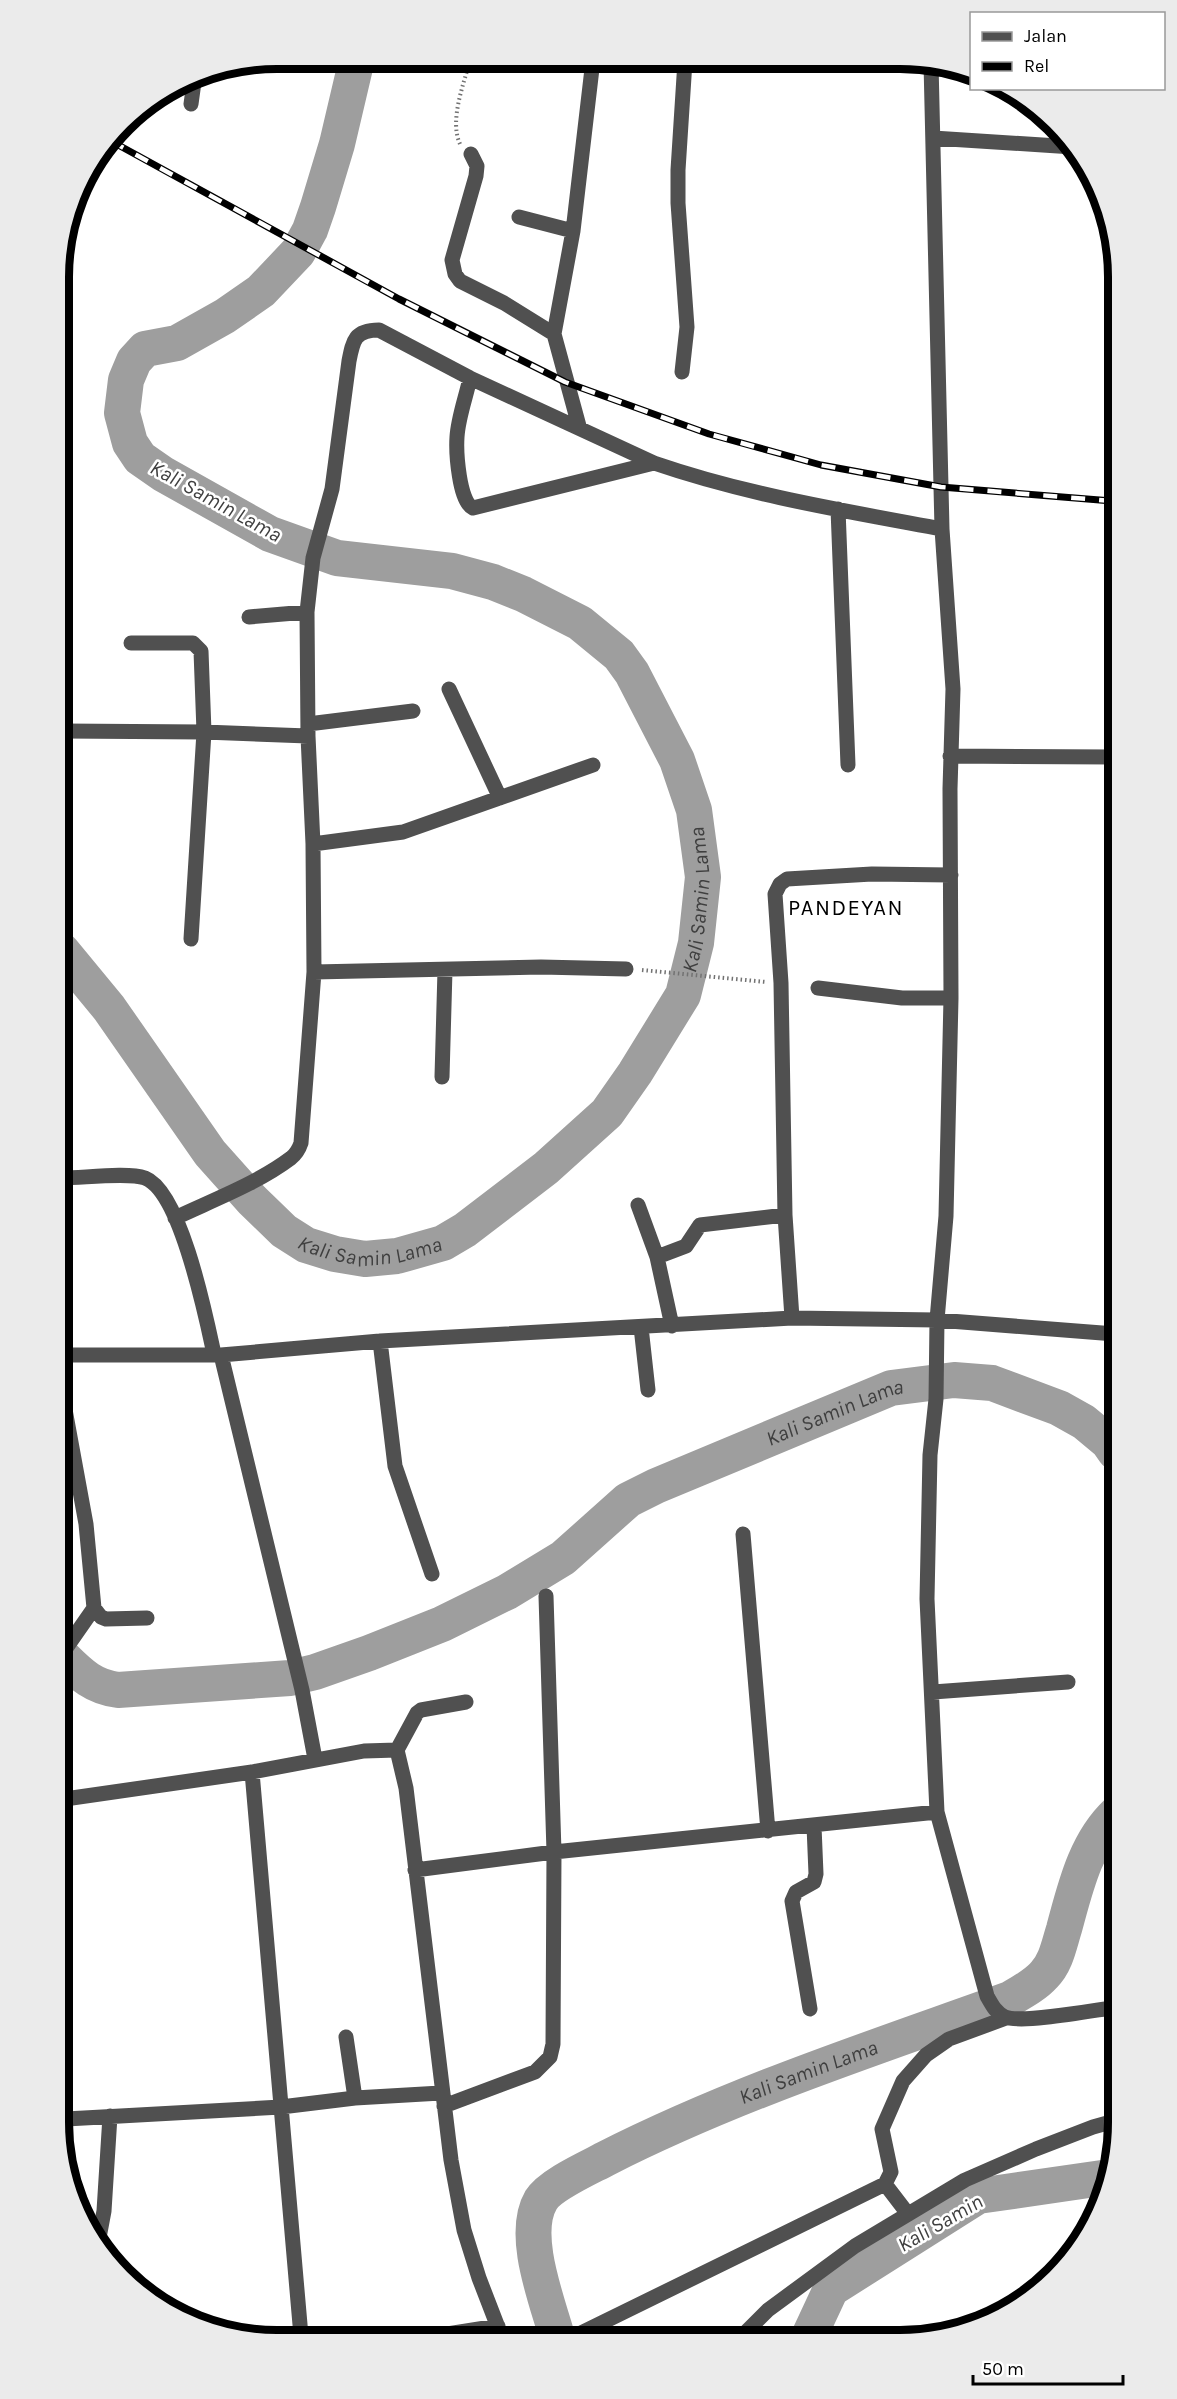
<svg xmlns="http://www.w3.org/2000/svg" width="1177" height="2399" viewBox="0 0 1177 2399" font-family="Karla,sans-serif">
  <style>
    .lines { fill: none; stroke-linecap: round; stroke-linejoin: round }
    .river { stroke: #9e9e9e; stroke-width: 36 }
    .path { stroke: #727272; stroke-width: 4; stroke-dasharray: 1.5 3; stroke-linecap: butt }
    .minor { stroke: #505050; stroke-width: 15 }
    .rail-casing { stroke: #000; stroke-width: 7 }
    .rail { stroke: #fff; stroke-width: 4.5; stroke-dasharray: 14; stroke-linecap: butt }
    .labels { text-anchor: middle; stroke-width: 5; stroke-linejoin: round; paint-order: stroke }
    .water-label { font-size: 21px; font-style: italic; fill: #3f3f3f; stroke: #fff }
    .quarter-label { font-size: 22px; letter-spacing: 1.5px; fill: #000; stroke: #fff }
    .rim { fill: none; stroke: #000; stroke-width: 8 }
  </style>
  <rect width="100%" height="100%" fill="#fff"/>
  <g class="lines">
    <g class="river">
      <path id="s1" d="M62,951L109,1008L210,1153L252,1200L284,1231L306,1245L335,1254L365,1259L397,1256L443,1243L465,1230L546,1168L607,1113L635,1073L683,995L696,943L703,877L694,810L677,760L632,673L619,655L580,623L523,594L493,582L452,571L337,558L270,534L163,474L140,458L130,443L122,413L126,380L134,361L145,349L177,343L225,316L261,291L298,252L310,230L318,207L337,144L357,59"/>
      <path id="s2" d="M64,1658C81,1675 94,1687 118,1690L290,1678L315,1672L369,1653L442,1624L507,1592L563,1558L628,1500L656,1486L891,1388L954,1380L992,1383L1059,1408L1084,1422L1108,1442L1115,1452"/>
      <path id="s3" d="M556,2333C546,2298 521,2234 541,2200C550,2185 588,2168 605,2159C735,2093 874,2048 1010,1999C1022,1992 1035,1985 1044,1975C1056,1963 1059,1945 1064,1929C1075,1889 1085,1843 1117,1813"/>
      <path d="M810,2334L831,2289L978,2196L1109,2177"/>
    </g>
    <path class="path" d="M460,144C449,120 464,84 470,60
      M642,970L766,982"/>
    <path class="minor" d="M574,60L592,65
      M931,63L942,529L953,689L950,789L951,998L946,1216L937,1320L936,1399L930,1455L927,1599L937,1812L987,1996C992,2005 996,2013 1005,2017C1023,2024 1095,2010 1118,2007
      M191,104L195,75
      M933,138L1073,147
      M471,154L477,166L476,176L452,260L455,274L460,281L504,303L554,334
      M519,217L573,231
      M682,372L687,327L678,203V170L685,61
      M470,378C466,397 458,418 457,437C456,452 459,502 473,508L654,463
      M579,426L554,334L573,231L593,60
      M838,509L848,765
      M249,617L307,612
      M131,643H193L201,651L204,732L191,939
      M449,689L500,798
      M308,724L413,711
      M62,731L204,732L308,736
      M950,756L1113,757
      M313,844L403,832L593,765
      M314,972L541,967L626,969
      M818,988L902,998H951
      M442,1077L445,970
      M63,1178C83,1178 128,1172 145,1178C181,1192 206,1317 214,1354
      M638,1205L657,1257
      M175,1218C213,1200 258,1183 291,1158C296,1154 299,1149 301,1143L314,972L313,844L308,736L307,612L313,558L332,489L349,361C353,340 355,330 379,330L470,378L654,463C747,495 845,511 942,529
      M792,1318L785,1215L781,983L775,894L780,884L787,879L872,874L951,875
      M672,1326L657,1257L686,1246L700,1225L785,1215
      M641,1327L648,1390
      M380,1341L395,1466L432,1574
      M64,1355H221L380,1341L792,1318L937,1320L1115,1334
      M221,1355L302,1690L315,1759
      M64,1404L86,1524L94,1608L101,1617L106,1619L147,1618
      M743,1534L768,1831
      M64,1651L94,1608
      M933,1692L1068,1682
      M397,1750L417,1713L421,1710L466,1702
      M252,1772L301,2336
      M65,1799L252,1772L364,1751L397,1750L406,1788L451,2160L464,2230L479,2278L501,2335
      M415,1870L554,1852L937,1812
      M810,2009L792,1901L796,1892L814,1882L816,1874L814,1826
      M355,2098L441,2093
      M444,2106L535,2072L550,2057L553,2044L554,1852L546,1596
      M66,2119L281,2107L355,2098L346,2037
      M885,2184L908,2214
      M98,2243L104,2211L110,2116
      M744,2334L768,2310L855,2246L965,2180L1036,2149L1093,2127L1118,2120
      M441,2335L498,2326
      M577,2335L885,2184L891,2172L882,2129L903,2081L926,2055L949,2039L1006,2018"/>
    <g class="rail-casing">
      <path id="rail" d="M111,141L399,299L565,382L709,434L821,465L941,487L1112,501"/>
    </g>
    <use href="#rail" class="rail"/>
  </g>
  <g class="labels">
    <g class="water-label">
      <text transform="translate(216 501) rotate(29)" y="7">Kali Samin Lama</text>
      <text dy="7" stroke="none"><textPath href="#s1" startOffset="972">Kali Samin Lama</textPath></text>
      <text dy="7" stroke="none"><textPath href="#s1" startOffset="450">Kali Samin Lama</textPath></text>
      <text dy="7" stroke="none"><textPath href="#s2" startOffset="848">Kali Samin Lama</textPath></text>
      <text dy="7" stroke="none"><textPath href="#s3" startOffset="435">Kali Samin Lama</textPath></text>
      <text transform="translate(940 2223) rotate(-30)" y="7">Kali Samin</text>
    </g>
    <g class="quarter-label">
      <text x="846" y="915">PANDEYAN</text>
    </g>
  </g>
  <path d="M0 0H1177V2399H0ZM277 69H900A208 208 0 0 1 1108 277V2122A208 208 0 0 1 900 2330H277A208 208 0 0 1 69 2122V277A208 208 0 0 1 277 69Z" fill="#ebebeb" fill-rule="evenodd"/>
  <path class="rim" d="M277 69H900A208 208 0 0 1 1108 277V2122A208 208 0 0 1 900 2330H277A208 208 0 0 1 69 2122V277A208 208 0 0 1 277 69Z"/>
  <rect x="970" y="12" width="195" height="78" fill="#ffffff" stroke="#999999" stroke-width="1.5"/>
  <rect x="982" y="32" width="30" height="9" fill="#505050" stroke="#999999" stroke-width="1.5"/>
  <text x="1024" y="42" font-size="18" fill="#000000">Jalan</text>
  <rect x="982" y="62" width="30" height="9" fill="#000000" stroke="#999999" stroke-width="1.5"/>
  <text x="1024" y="72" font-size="18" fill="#000000">Rel</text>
  <path d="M973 2375v9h150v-9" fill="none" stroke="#000000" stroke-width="3"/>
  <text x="982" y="2375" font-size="18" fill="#000000" stroke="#ffffff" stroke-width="4.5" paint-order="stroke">50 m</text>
</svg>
